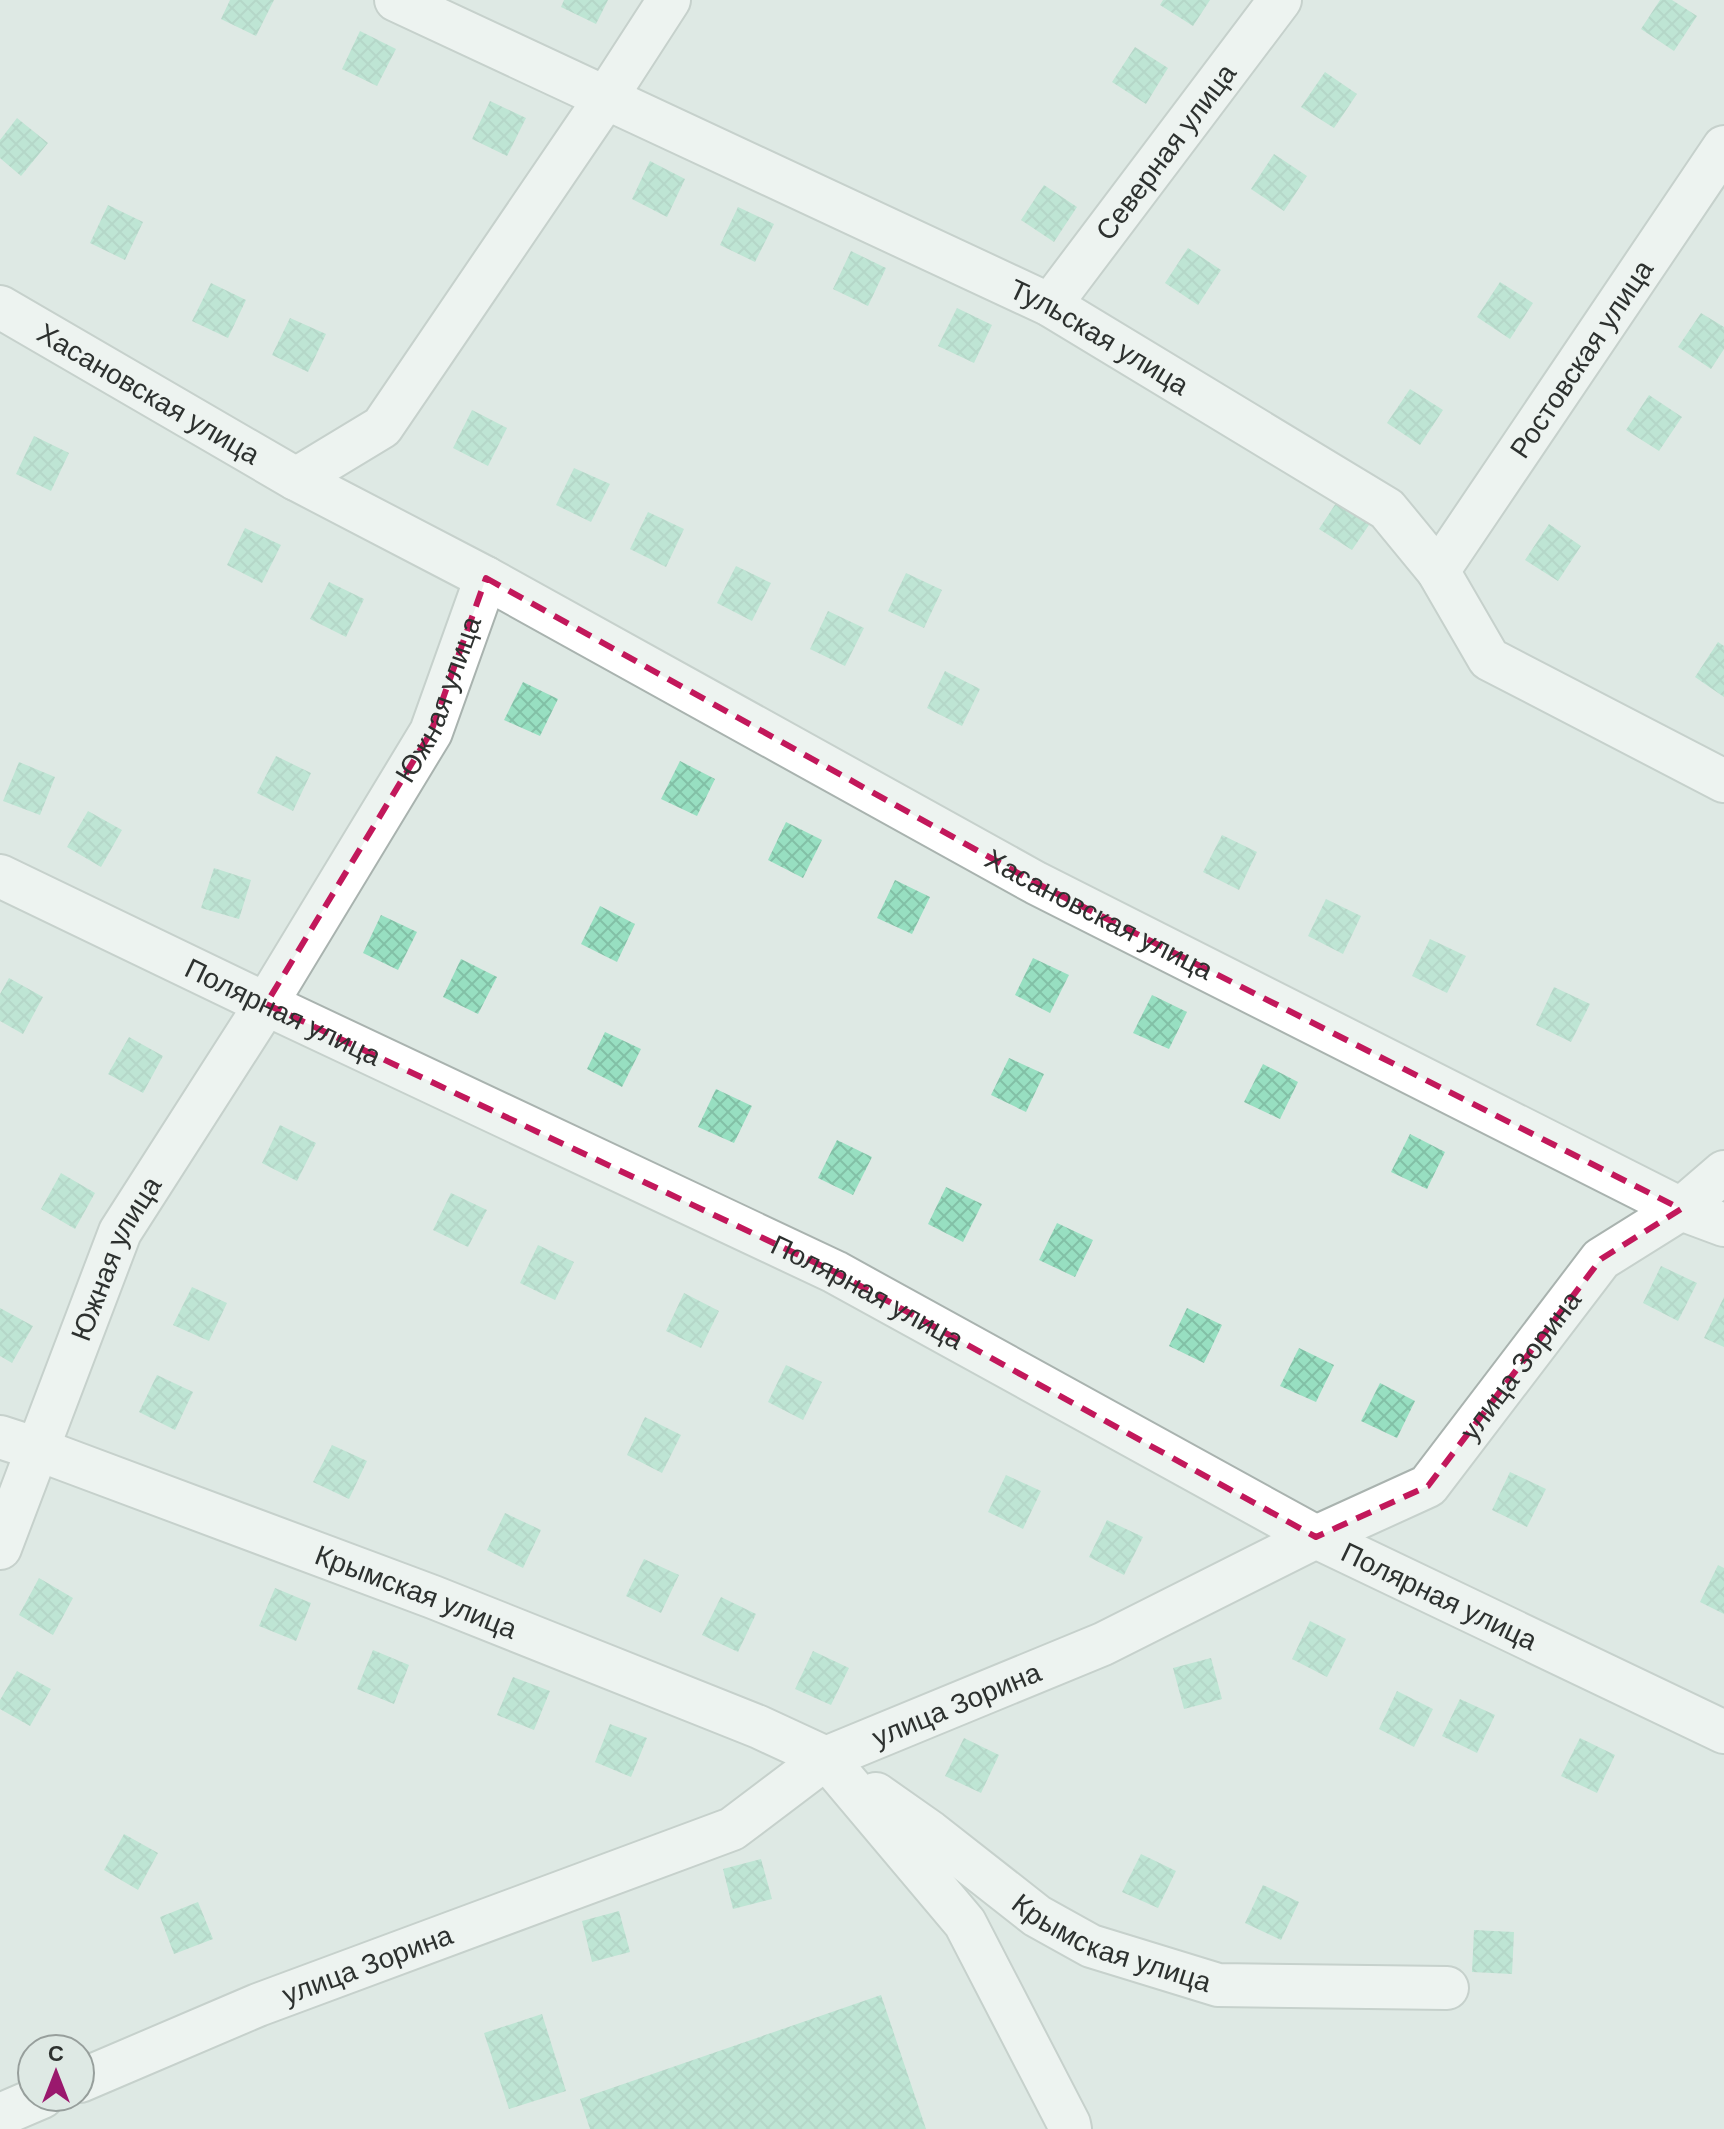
<svg xmlns="http://www.w3.org/2000/svg" width="1724" height="2129" viewBox="0 0 1724 2129" font-family="'DM Sans',sans-serif">
  <style>
    .building { fill: url(#building-cross-hatch) }
    .lines { fill: none; stroke-linecap: round; stroke-linejoin: round }
    .street-casing { stroke: #a9b3af; stroke-width: 46 }
    .street { stroke: #fff; stroke-width: 42 }
    .marked { fill: none; stroke: #c2185b; stroke-width: 6; stroke-dasharray: 16 10; stroke-linejoin: round }
    .labels { text-anchor: middle; stroke-width: 6; stroke-linejoin: round; paint-order: stroke }
    .street-label { font-size: 28px; fill: #2d312f; stroke: #dee9e4 }
  </style>
  <defs>
    <pattern id="building-cross-hatch" width="8" height="8" patternUnits="userSpaceOnUse" patternTransform="scale(2)"><rect width="8" height="8" fill="#97dfc1"/><path d="M0 0l8 8M0 8l8-8" fill="none" stroke="#82c0a6"/></pattern>
  </defs>
  <rect width="100%" height="100%" fill="#dee9e4"/>
  <path class="building" d="M230,0H274L256,36L221,19Z
    M564,0H608L596,24L561,7Z
    M1163,0H1210L1193,26L1160,5Z
    M1660,0H1672L1697,16L1674,51L1641,29Z
    M360,31L396,49L377,86L342,69Z
    M1135,47L1168,68L1146,104L1112,82Z
    M1325,72L1357,94L1334,128L1301,107Z
    M490,101L526,118L507,156L472,139Z
    M17,118L48,143L21,176L0,158V140Z
    M1274,154L1307,176L1284,211L1251,189Z
    M650,161L685,179L667,217L632,199Z
    M1044,185L1077,207L1054,242L1021,220Z
    M108,205L143,222L125,260L90,243Z
    M738,207L774,224L755,262L720,245Z
    M1188,248L1221,270L1198,305L1165,283Z
    M851,251L886,268L868,306L833,289Z
    M1500,282L1533,303L1510,339L1477,317Z
    M211,283L246,300L228,338L192,321Z
    M957,308L992,325L974,363L938,346Z
    M1701,313L1724,327V349L1711,369L1678,347Z
    M290,318L326,334L308,372L272,355Z
    M1410,389L1443,410L1420,445L1387,423Z
    M1649,395L1682,417L1659,451L1626,430Z
    M472,410L507,428L488,466L453,448Z
    M34,436L69,453L51,491L16,474Z
    M574,468L610,484L591,522L556,505Z
    M1342,494L1375,516L1352,550L1319,529Z
    M648,512L684,529L666,567L630,549Z
    M1549,524L1581,546L1558,581L1525,560Z
    M245,528L281,545L262,583L227,565Z
    M736,566L771,583L752,621L717,603Z
    M906,573L942,590L924,628L888,611Z
    M329,582L364,599L346,637L310,619Z
    M828,611L864,628L845,666L810,649Z
    M1718,642L1724,646V697L1695,677Z
    M945,671L980,689L962,726L927,708Z
    M523,682L558,699L540,736L504,720Z
    M276,756L311,773L293,811L257,793Z
    M680,761L715,779L697,816L661,799Z
    M19,762L55,777L40,815L3,801Z
    M88,811L122,830L101,867L67,847Z
    M786,822L822,840L803,878L768,860Z
    M1222,835L1257,852L1239,890L1203,872Z
    M214,868L251,880L239,919L201,908Z
    M895,880L930,897L912,934L877,918Z
    M1326,899L1361,916L1343,954L1308,936Z
    M600,906L635,924L617,962L581,944Z
    M381,915L417,932L398,970L363,953Z
    M1430,939L1466,956L1447,993L1412,976Z
    M1033,958L1069,975L1050,1013L1015,995Z
    M461,959L497,977L478,1014L443,997Z
    M9,978L43,997L23,1034L0,1021V994Z
    M1554,987L1590,1004L1571,1042L1536,1025Z
    M1152,995L1187,1012L1169,1049L1133,1033Z
    M605,1032L641,1049L622,1087L587,1069Z
    M129,1037L163,1056L143,1093L108,1074Z
    M1009,1058L1044,1074L1026,1112L991,1095Z
    M1263,1064L1298,1082L1280,1119L1244,1102Z
    M716,1089L752,1106L734,1143L698,1127Z
    M280,1125L316,1143L297,1181L262,1163Z
    M1410,1134L1445,1152L1427,1189L1391,1172Z
    M837,1140L872,1157L853,1195L818,1178Z
    M61,1173L95,1193L75,1229L41,1209Z
    M946,1187L982,1204L963,1242L928,1224Z
    M451,1193L487,1210L468,1247L433,1230Z
    M1057,1223L1093,1240L1075,1277L1039,1260Z
    M538,1245L574,1262L555,1300L520,1283Z
    M1661,1266L1697,1283L1678,1321L1643,1303Z
    M192,1287L227,1303L209,1341L173,1325Z
    M684,1293L719,1311L701,1348L666,1331Z
    M1724,1297V1347L1704,1338Z
    M0,1308L33,1326L12,1363L0,1356Z
    M1187,1308L1222,1325L1204,1363L1169,1346Z
    M1299,1348L1334,1365L1316,1402L1280,1386Z
    M786,1365L822,1382L803,1420L768,1402Z
    M157,1375L193,1392L175,1430L139,1412Z
    M1380,1383L1415,1401L1397,1438L1361,1421Z
    M645,1417L681,1435L662,1473L627,1455Z
    M332,1445L367,1461L349,1499L313,1482Z
    M1510,1472L1546,1489L1527,1527L1492,1510Z
    M1006,1475L1041,1491L1023,1529L988,1512Z
    M505,1513L541,1530L523,1568L487,1550Z
    M1107,1520L1143,1537L1124,1575L1089,1557Z
    M644,1559L679,1575L661,1613L626,1596Z
    M1718,1565L1724,1568V1614L1700,1602Z
    M39,1578L73,1598L53,1635L19,1615Z
    M275,1588L311,1603L296,1641L259,1626Z
    M721,1597L756,1614L738,1652L702,1635Z
    M1310,1621L1346,1639L1327,1677L1292,1659Z
    M373,1650L409,1665L394,1704L357,1689Z
    M813,1651L849,1668L831,1705L795,1689Z
    M1211,1658L1222,1699L1184,1709L1173,1668Z
    M17,1671L51,1689L30,1726L0,1709V1700Z
    M513,1677L550,1691L534,1730L497,1715Z
    M1397,1691L1433,1709L1414,1747L1379,1729Z
    M1460,1699L1495,1715L1477,1753L1442,1736Z
    M610,1724L647,1738L631,1777L595,1762Z
    M964,1738L999,1755L981,1793L945,1776Z
    M1580,1738L1615,1755L1597,1793L1561,1776Z
    M124,1834L158,1853L138,1890L104,1870Z
    M1141,1854L1176,1871L1158,1908L1122,1892Z
    M761,1859L772,1899L733,1909L723,1869Z
    M1263,1885L1299,1902L1281,1940L1245,1923Z
    M198,1902L213,1939L174,1954L160,1917Z
    M619,1911L630,1952L592,1962L582,1921Z
    M1474,1930L1514,1932L1512,1974L1472,1972Z
    M881,1995L926,2129H590L580,2099Z
    M542,2014L566,2091L509,2109L484,2033Z"/>
  <g class="lines">
    <g class="street-casing">
      <g id="street">
        <path id="s1" d="M396,0L1050,305L1387,509L1438,571L1489,659L1724,781"/>
        <path id="s2" d="M1050,305L1280,0"/>
        <path id="s3" d="M0,307L296,479L486,578L1036,883L1681,1209L1724,1225"/>
        <path d="M296,479L382,427L605,99L669,0"/>
        <path id="s4" d="M1438,571L1724,147"/>
        <path id="s5" d="M0,876L266,1004L835,1272L1316,1537L1724,1732"/>
        <path id="s6" d="M0,1437L37,1449L433,1597L759,1727L826,1758L965,1923L1069,2124L1070,2129"/>
        <path id="s7" d="M0,1548L120,1232L266,1004L431,732L486,578"/>
        <path id="s8" d="M876,1794L930,1832L1037,1916L1091,1946L1218,1985L1447,1988"/>
        <path id="s9" d="M80,2081L258,2005L732,1829L826,1758L1103,1644L1316,1537L1428,1486L1601,1259L1681,1209L1724,1172"/>
        <path d="M0,2115L42,2097"/>
      </g>
    </g>
    <use href="#street" class="street"/>
  </g>
  <path d="M0 0H1724V2129H0ZM486,578L1036,883L1681,1209L1601,1259L1428,1486L1316,1537L835,1272L266,1004L431,732Z" fill="#dee9e4" fill-opacity=".55" fill-rule="evenodd"/>
  <path class="marked" d="M486,578L1036,883L1681,1209L1601,1259L1428,1486L1316,1537L835,1272L266,1004L431,732Z"/>
  <g class="labels">
    <g class="street-label">
      <text dy="10" stroke="none"><textPath href="#s2" startOffset="192">Северная улица</textPath></text>
      <text dy="10" stroke="none"><textPath href="#s1" startOffset="780">Тульская улица</textPath></text>
      <text dy="10" stroke="none"><textPath href="#s4" startOffset="256">Ростовская улица</textPath></text>
      <text dy="10" stroke="none"><textPath href="#s3" startOffset="172">Хасановская улица</textPath></text>
      <text dy="10" stroke="none"><textPath href="#s7" startOffset="960">Южная улица</textPath></text>
      <text dy="10" stroke="none"><textPath href="#s3" startOffset="1256">Хасановская улица</textPath></text>
      <text dy="10" stroke="none"><textPath href="#s5" startOffset="314">Полярная улица</textPath></text>
      <text dy="10" stroke="none"><textPath href="#s7" startOffset="312">Южная улица</textPath></text>
      <text dy="10" stroke="none"><textPath href="#s5" startOffset="962">Полярная улица</textPath></text>
      <text dy="10" stroke="none"><textPath href="#s9" startOffset="1630">улица Зорина</textPath></text>
      <text dy="10" stroke="none"><textPath href="#s6" startOffset="444">Крымская улица</textPath></text>
      <text dy="10" stroke="none"><textPath href="#s5" startOffset="1610">Полярная улица</textPath></text>
      <text dy="10" stroke="none"><textPath href="#s9" startOffset="958">улица Зорина</textPath></text>
      <text dy="10" stroke="none"><textPath href="#s8" startOffset="282">Крымская улица</textPath></text>
      <text dy="10" stroke="none"><textPath href="#s9" startOffset="310">улица Зорина</textPath></text>
    </g>
  </g>
  <g transform="translate(56 2073)"><circle r="38" fill="#dee9e4" stroke="#979f9c" stroke-width="2"/>
  <path d="M0-6L14 30L0 20L-14 30Z" fill="#9a186d"/>
  <text y="-12" font-size="22" font-weight="bold" text-anchor="middle" fill="#2d312f">С</text>
  </g>
</svg>
